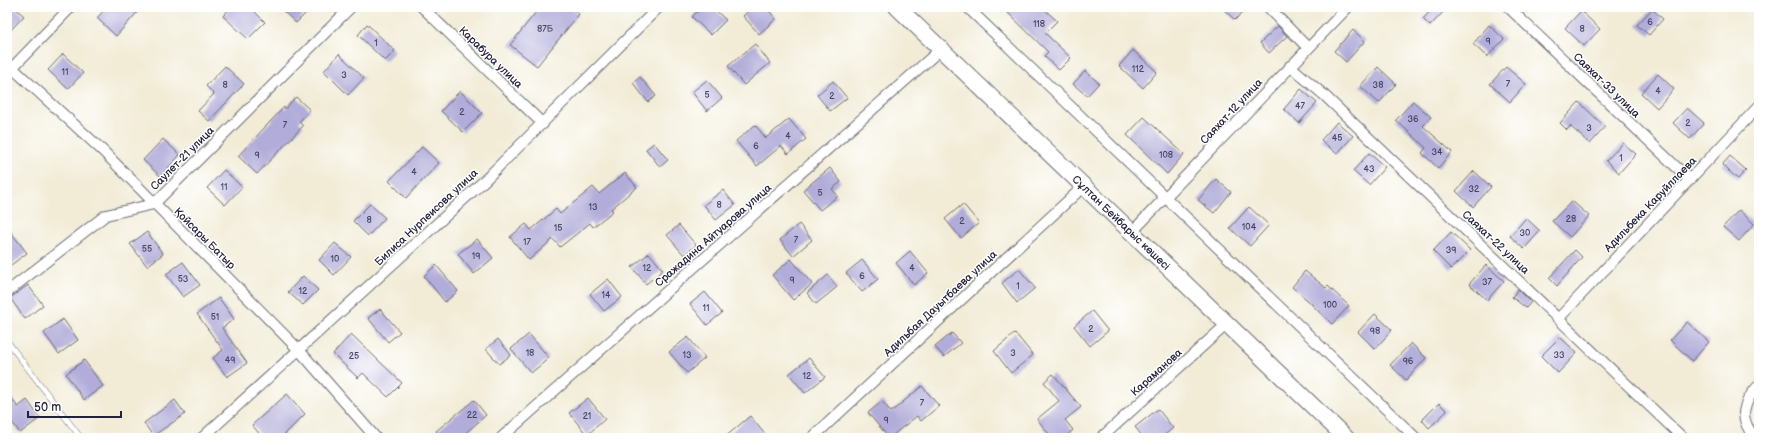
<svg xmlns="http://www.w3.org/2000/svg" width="1766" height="445" viewBox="0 0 1766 445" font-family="'Balsamiq Sans',sans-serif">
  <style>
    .building { fill: #b1acd9 }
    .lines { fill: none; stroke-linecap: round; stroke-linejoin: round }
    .lane-casing { stroke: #6b6972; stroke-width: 6 }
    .street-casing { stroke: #6b6972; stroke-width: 12 }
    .primary-casing { stroke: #6b6972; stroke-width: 18 }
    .lane { stroke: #fff; stroke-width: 5 }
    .street { stroke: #fff; stroke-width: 10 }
    .primary { stroke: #fff; stroke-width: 16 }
    .labels { text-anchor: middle; stroke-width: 3; stroke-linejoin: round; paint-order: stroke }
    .number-label { font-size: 9px; fill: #464462 }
    .street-label { font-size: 11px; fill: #22223b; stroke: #fff }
  </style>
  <rect width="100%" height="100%" fill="#fff"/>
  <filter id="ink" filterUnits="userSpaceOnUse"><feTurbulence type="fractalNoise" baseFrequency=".025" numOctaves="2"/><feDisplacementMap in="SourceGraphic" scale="8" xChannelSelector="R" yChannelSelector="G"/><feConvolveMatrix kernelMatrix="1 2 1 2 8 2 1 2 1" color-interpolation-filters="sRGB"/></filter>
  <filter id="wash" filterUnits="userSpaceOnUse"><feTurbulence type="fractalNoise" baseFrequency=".012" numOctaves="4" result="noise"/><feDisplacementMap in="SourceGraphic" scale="16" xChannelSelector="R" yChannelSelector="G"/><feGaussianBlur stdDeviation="0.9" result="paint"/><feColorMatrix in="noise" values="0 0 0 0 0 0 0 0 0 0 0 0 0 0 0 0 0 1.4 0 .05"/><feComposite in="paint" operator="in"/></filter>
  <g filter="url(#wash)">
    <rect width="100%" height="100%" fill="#f2ecd7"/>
    <g id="blocks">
      <path class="building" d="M7,7H14L24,16L7,34Z
        M107,7H142L116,36L97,18Z
        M231,7H250L265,22L248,39L223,16Z
        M279,7H312L296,23Z
        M540,7H570L579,14L537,66L510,45Z
        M701,7H712L726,20L711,35L692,17Z
        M753,7H766L776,19L759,34L743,16Z
        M1002,7H1042L1057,21L1045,33L1071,58L1059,70L1044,56L1048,52Z
        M1221,7H1247L1235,20Z
        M1434,7H1448L1430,26L1423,19Z
        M1652,9L1663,19L1649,35L1637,25Z
        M1581,11L1600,29L1584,46L1565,28Z
        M367,24L395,51L385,61L358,35Z
        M1489,25L1504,39L1487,57L1473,44Z
        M1278,26L1287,36L1269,53L1260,43Z
        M1353,30L1365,41L1346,62L1334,51Z
        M755,44L770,63L744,85L728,66Z
        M1133,50L1157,72L1143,88L1119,66Z
        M63,54L83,73L68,89L48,70Z
        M339,54L364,78L348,95L324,71Z
        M225,66L244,84L209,121L198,111L214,94L206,86Z
        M1378,67L1396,84L1379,103L1360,86Z
        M1506,67L1526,84L1510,102L1490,84Z
        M1085,71L1099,83L1087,96L1073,84Z
        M1658,74L1674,89L1657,108L1641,93Z
        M640,77L656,96L648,102L633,83Z
        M707,80L722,98L707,111L692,92Z
        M833,81L847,98L830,111L817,95Z
        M1301,89L1317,103L1299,123L1284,109Z
        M460,91L482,113L463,132L441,111Z
        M296,97L310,110L299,122L303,126L257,174L238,156L284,107L285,109Z
        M1413,101L1431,117L1423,126L1452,152L1438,168L1422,153L1426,148L1396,120Z
        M1579,102L1605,127L1590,144L1570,126L1567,130L1560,123Z
        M1687,108L1704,123L1690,139L1673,123Z
        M1144,117L1184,154L1167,174L1127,135Z
        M789,119L806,139L788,154L781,146L757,166L736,141L755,125L766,138Z
        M1337,122L1353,136L1337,154L1321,140Z
        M163,139L180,155L160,176L143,160Z
        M654,143L668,160L660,167L646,149Z
        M1623,143L1636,154L1619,173L1606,161Z
        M422,147L439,163L406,198L389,181Z
        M1369,153L1385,167L1369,185L1353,171Z
        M1730,156L1746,170L1738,179L1722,165Z
        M830,168L841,182L832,189L838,196L820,210L803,190Z
        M224,170L242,187L225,205L207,188Z
        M1474,171L1491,187L1473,207L1456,191Z
        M625,173L637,187L611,209L613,211L593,227L590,223L560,247L553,239L529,260L510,237L526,224L531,230L556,209L560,214L593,187L599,194Z
        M1216,179L1231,192L1214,213L1198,200Z
        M723,190L735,205L716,220L704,205Z
        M1572,201L1589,216L1570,237L1552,221Z
        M370,204L385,218L368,236L353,221Z
        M963,204L979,223L961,238L945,219Z
        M1249,207L1269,225L1250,246L1230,228Z
        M1739,210L1754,224L1739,241L1723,227Z
        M1526,218L1540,231L1524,249L1510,236Z
        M799,224L812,240L793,256L780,240Z
        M679,225L696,245L684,255L667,235Z
        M7,227L27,253L7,268Z
        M147,232L163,254L147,266L130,244Z
        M1451,232L1470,250L1451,269L1433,251Z
        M477,239L493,258L474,274L458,254Z
        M335,243L351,257L334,275L319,260Z
        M1575,250L1582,257L1557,286L1549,278Z
        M910,251L928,273L914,285L896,263Z
        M649,253L663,270L646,284L632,267Z
        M791,259L812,284L793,300L772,275Z
        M862,260L878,279L862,292L846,273Z
        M183,262L200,285L183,297L166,274Z
        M436,265L458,291L445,302L424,276Z
        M1486,265L1504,281L1487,300L1469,284Z
        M1019,269L1035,288L1017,303L1002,283Z
        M1305,271L1326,288L1328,286L1349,306L1332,324L1312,305V304L1292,287Z
        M828,275L837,287L816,304L807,293Z
        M303,276L318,290L303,305L288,292Z
        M608,279L622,297L604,311L590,294Z
        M28,285L43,305L25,319L10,298Z
        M1518,289L1531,302L1526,308L1512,297Z
        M705,292L722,313L707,325L690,304Z
        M219,298L234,319L222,328L247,363L227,377L213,358L223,350L197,314Z
        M380,309L400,332L388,342L368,318Z
        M1092,311L1108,331L1090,346L1074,326Z
        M1375,314L1392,330L1375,349L1358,332Z
        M63,319L78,340L59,354L44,333Z
        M1687,322L1709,342L1692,361L1670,340Z
        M952,333L961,343L944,357L935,347Z
        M1015,333L1033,355L1011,373L994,351Z
        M351,334L402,383L388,397L363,373L358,378L333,354Z
        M529,334L549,358L531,373L511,349Z
        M688,337L705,358L687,373L669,352Z
        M1560,337L1577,353L1558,373L1541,356Z
        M498,339L511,355L499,364L486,349Z
        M1411,343L1426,358L1406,380L1390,365Z
        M809,358L825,377L805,393L789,374Z
        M84,360L103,386L84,400L66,374Z
        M1053,374L1081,407L1065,420L1073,430L1064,438H1052L1037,419L1059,401L1044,382Z
        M922,386L939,406L921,421L917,416L889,438L868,413L882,401L891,412Z
        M7,392L18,407L27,400L40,418L20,433L7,415Z
        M287,394L305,414L281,438H263L252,425Z
        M588,398L605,419L587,435L569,413Z
        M175,400L185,414L153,436L144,423Z
        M474,400L486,415L460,438H442L436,431Z
        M1439,403L1447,411L1429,428L1422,420Z
        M1158,409L1173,428L1161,438H1144L1135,427Z
        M750,416L768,438H724Z"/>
    </g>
  </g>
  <g filter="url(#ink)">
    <use href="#blocks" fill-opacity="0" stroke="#6b6972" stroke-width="1"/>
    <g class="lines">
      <g class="lane-casing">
        <path id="lane" d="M7,341L81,438"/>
      </g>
      <g class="street-casing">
        <path id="street" d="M422,7L543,124
          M967,7L1416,438
          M1268,7L1308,48
          M1508,7L1690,180
          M7,63L103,151L299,350L376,438
          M1290,66L1324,95L1683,438
          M12,68L71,7
          M1132,232L1348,7
          M7,292L106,215L154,204L351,7
          M1559,318L1759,106
          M202,438L485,180L659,7
          M501,438L941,49
          M812,438L1084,186
          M1101,438L1227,324
          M1755,438C1738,418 1742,403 1759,385"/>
      </g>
      <g class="primary-casing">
        <g id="primary">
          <path id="s1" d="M897,7L1346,438"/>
        </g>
      </g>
      <use href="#lane" class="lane"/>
      <use href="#street" class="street"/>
      <use href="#primary" class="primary"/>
    </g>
  </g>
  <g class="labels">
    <g class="number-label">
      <text x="1650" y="25">6</text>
      <text x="1039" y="27">118</text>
      <text x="545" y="32">87Б</text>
      <text x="1582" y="32">8</text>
      <text x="1488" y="44">9</text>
      <text x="376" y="46">1</text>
      <text x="1138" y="72">112</text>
      <text x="65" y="75">11</text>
      <text x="344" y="78">3</text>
      <text x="1508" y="87">7</text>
      <text x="225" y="88">8</text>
      <text x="1378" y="88">38</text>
      <text x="1658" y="94">4</text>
      <text x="707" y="98">5</text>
      <text x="832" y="99">2</text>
      <text x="1300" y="109">47</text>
      <text x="462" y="115">2</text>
      <text x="1413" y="122">36</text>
      <text x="1688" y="126">2</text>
      <text x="285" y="128">7</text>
      <text x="1589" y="131">3</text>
      <text x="788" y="139">4</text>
      <text x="1337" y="141">45</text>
      <text x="756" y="149">6</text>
      <text x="1437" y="155">34</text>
      <text x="257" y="158">9</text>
      <text x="1166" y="158">108</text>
      <text x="1621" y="161">1</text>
      <text x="1369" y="172">43</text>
      <text x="414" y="175">4</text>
      <text x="224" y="190">11</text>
      <text x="1474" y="192">32</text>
      <text x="820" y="196">5</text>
      <text x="719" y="208">8</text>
      <text x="593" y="210">13</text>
      <text x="1571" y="222">28</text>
      <text x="369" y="223">8</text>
      <text x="962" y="224">2</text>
      <text x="1249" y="230">104</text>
      <text x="558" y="231">15</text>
      <text x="1525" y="236">30</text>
      <text x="796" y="243">7</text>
      <text x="527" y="245">17</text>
      <text x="147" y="252">55</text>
      <text x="1451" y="253">39</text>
      <text x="476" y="259">19</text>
      <text x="335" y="262">10</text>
      <text x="647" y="271">12</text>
      <text x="912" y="271">4</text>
      <text x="862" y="279">6</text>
      <text x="183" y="282">53</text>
      <text x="792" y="283">9</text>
      <text x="1487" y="285">37</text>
      <text x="1018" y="289">1</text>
      <text x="303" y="294">12</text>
      <text x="606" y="298">14</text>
      <text x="1330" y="308">100</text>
      <text x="706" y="311">11</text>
      <text x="215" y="320">51</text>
      <text x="1091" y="332">2</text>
      <text x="1375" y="334">98</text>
      <text x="530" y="356">18</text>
      <text x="1013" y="356">3</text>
      <text x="687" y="358">13</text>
      <text x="1559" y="358">33</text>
      <text x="354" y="359">25</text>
      <text x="230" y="363">49</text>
      <text x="1408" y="364">96</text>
      <text x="807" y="379">12</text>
      <text x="922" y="406">7</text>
      <text x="472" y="418">22</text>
      <text x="587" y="419">21</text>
      <text x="886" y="423">9</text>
    </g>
    <g class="street-label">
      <text transform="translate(491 57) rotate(44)" y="4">Карабура улица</text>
      <text transform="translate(1607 85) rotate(44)" y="4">Саяхат-33 улица</text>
      <text transform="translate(1231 111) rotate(-47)" y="4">Саяхат-12 улица</text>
      <text transform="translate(182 158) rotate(-45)" y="4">Саулет-21 улица</text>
      <text transform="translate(1650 204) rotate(-46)" y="4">Адильбека Каруйллаева</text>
      <text transform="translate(426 217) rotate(-43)" y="4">Билиса Нурпеисова улица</text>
      <text dy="4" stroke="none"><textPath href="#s1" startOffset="311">Сұлтан Бейбарыс көшесі</textPath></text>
      <text transform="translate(713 235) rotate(-41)" y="4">Сражадина Айтуарова улица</text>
      <text transform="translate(205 238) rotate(45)" y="4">Қойсары Батыр</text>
      <text transform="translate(1496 242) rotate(43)" y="4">Саяхат-22 улица</text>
      <text transform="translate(940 303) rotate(-43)" y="4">Адильбая Дауытбаева улица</text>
      <text transform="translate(1156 372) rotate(-42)" y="4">Караманова</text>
    </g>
  </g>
  <rect width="1766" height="445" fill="none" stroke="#fff" stroke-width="24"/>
  <path d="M28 411v6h93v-6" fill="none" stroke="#22223b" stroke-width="2"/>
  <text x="34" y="411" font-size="12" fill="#22223b" stroke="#ffffff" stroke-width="3" paint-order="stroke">50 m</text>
</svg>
